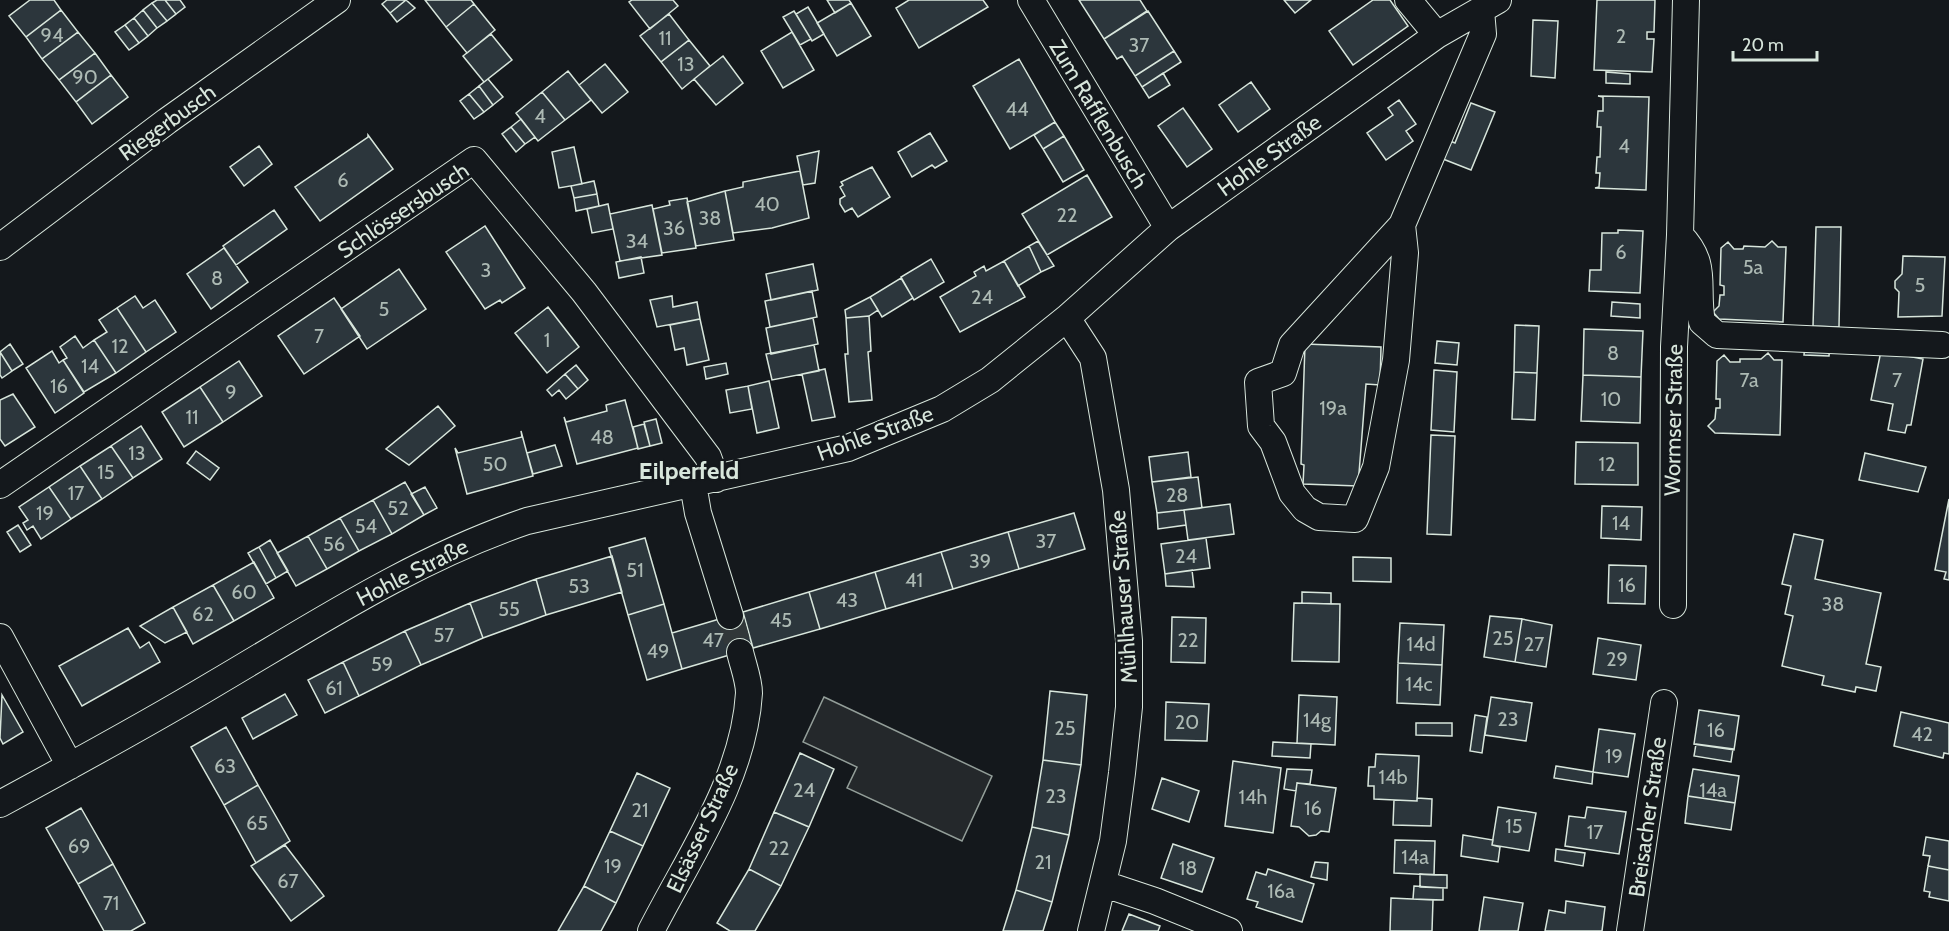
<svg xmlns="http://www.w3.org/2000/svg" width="1949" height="931" viewBox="0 0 1949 931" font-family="Cabin,sans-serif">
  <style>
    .parking { fill: #24282b; stroke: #939e99; stroke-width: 1.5 }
    .building { fill: #2c363c; stroke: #d8e6dc; stroke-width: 1.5 }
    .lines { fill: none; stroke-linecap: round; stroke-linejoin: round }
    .minor-tunnel { stroke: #313739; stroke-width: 26; stroke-dasharray: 26 13; stroke-linecap: butt }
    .minor-casing { stroke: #d8e6dc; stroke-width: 28 }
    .minor { stroke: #14181c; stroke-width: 26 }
    .labels { text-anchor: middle; stroke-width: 4.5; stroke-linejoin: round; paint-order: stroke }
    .number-label { font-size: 20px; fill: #adbab4 }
    .street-label { font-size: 22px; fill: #d8e6dc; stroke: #14181c }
    .neighbourhood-label { font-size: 24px; font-weight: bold; fill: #d8e6dc; stroke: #14181c }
  </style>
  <rect width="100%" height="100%" fill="#14181c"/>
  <path class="parking" d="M824,697L992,776L962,841L847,788L857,767L803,742Z"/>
  <path class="building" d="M54,0L61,10L26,37L9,16L30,0Z
    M157,0H165L176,14L167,21L152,3Z
    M165,0H180L185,7L176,14Z
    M387,0H406L390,13L382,4Z
    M406,0L415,8L397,22L390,13Z
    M425,0H471L474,4L446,27Z
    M632,0H673L678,6L650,29L629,2Z
    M827,0H849L851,3L835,13Z
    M909,0H983L988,7L919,48L896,8Z
    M1079,0H1140L1147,11L1104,39Z
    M1284,0H1311L1295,13Z
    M1373,0H1390L1408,26L1353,65L1329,31Z
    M1597,0H1655L1654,32H1647V39H1654L1652,72L1594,70Z
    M152,3L167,21L157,28L143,10Z
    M851,3L871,36L837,56L817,23Z
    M474,4L495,30L467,53L446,27Z
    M808,7L824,34L812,41L796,14Z
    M61,10L78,32L42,59L26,37Z
    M143,10L157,28L148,36L134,18Z
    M794,11L811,39L800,45L783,17Z
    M1148,11L1174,51L1135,76L1122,56L1117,59L1104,39Z
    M669,14L689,40L661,62L640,36Z
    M134,18L148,36L139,43L125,25Z
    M1533,20L1558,21L1555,78L1531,76Z
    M125,25L139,43L129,50L115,32Z
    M78,32L95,53L59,80L42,59Z
    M792,32L814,70L783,88L761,51Z
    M491,34L512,60L484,82L463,56Z
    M689,40L710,66L682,89L661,62Z
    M1174,51L1181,62L1142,87L1135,76Z
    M95,53L111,75L76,102L59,80Z
    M723,56L743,83L716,105L694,79Z
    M1019,59L1055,122L1010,149L973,86Z
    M605,64L628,92L602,113L579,85Z
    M568,71L591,100L565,120L542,92Z
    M1606,72L1630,74V84L1606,83Z
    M1163,73L1170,85L1149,98L1142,87Z
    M111,75L128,97L92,124L76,102Z
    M488,79L503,97L493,105L479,86Z
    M1251,82L1270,109L1238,132L1219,105Z
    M479,86L493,105L484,112L469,94Z
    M542,92L565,120L538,141L516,113Z
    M469,94L484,112L474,119L460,101Z
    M1598,96L1649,97L1646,190L1595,188L1599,187L1600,173H1596L1597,157H1600L1601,127H1597L1598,111H1603V97Z
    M1399,100L1416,124L1406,131L1413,141L1386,160L1367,133L1393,115L1388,108Z
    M1471,103L1495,112L1471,170L1443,159L1450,141L1455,143Z
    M1183,108L1212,149L1187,167L1158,126Z
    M521,119L535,137L525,144L511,127Z
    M1055,122L1064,136L1043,149L1034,135Z
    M511,127L525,144L516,152L502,134Z
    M930,133L947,161L935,168L932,165L912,177L898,152Z
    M368,135L393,169L320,221L295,187L368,137Z
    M1064,136L1084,170L1063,182L1043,149Z
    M259,146L272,164L244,186L230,167Z
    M574,147L582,184L559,188L552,152Z
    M819,151L815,183L803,185L797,156Z
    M872,167L890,197L858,217L852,208L845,212L840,204V199L845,196L840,187L843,185L841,182Z
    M800,171L809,218L772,228L733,233L725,191L743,187V182Z
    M1087,175L1112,217L1047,255L1022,214Z
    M594,181L597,194L574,198L571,186Z
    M725,191L734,240L696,246L687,202Z
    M597,194L599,206L576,211L574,198Z
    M687,198L696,248L662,253L653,209L670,205L669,201Z
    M608,204L613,229L592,233L587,209Z
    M652,205L662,255L620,261L610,214Z
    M274,210L287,229L236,265L223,246Z
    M485,226L525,288L502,303L500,300L485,309L446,252Z
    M1816,227H1841L1839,327L1813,326Z
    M1618,230L1643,231L1640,293L1589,291L1590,270H1601L1602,233H1618Z
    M1038,241L1054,266L1041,272L1029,246Z
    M1772,241L1778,247H1786L1783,322L1719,319L1713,312L1719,306L1720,295H1724V286L1720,285L1721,248L1728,242L1734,249H1743L1744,246L1765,247Z
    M1029,246L1041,272L1018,286L1004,261Z
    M224,248L248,282L211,309L187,274Z
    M1903,256L1945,257L1942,316L1898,317L1899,292L1895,288V281L1902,274Z
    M641,257L644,273L619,278L616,262Z
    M931,259L944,282L914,300L901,277Z
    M1004,261L1025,297L960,332L940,297L976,276L974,272L984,266L986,271Z
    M813,264L818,290L771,300L766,274Z
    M399,269L426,309L367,349L341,309Z
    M901,278L913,298L882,317L870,297Z
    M812,291L817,317L770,327L765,301Z
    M135,296L143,308L155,300L176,332L146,352L117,308Z
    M672,296L673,307L697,302L700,319L657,327L650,300Z
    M870,297L878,310L869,316L846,318L845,310Z
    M334,298L360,336L304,374L278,336Z
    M1612,302L1640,304V318L1611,316Z
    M548,307L579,347L547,373L515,333Z
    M117,308L146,352L116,373L94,340L107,332L99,320Z
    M869,316L871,351L868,352L872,400L849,402L845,354H848L846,318Z
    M813,318L818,344L771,354L766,328Z
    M700,319L709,360L687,365L684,348L675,350L670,325Z
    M1515,325L1539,326L1537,373L1514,372Z
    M1584,329L1643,331L1641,377L1583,375Z
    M75,336L83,348L94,340L116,373L84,392L63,360L67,358L60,347Z
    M1437,341L1459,343L1457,365L1435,363Z
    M1805,343L1830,344L1829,356L1804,355Z
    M10,344L23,364L12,371L0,352Z
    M1305,344L1381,347L1380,385L1366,384L1358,486L1303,484L1304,465L1301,464Z
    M814,345L819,371L772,380L766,354Z
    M52,351L59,363L63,360L84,393L55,413L26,368Z
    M1881,351L1923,359L1911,425H1907L1905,433L1888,430L1893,404L1871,400Z
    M0,352L12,371L2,378L0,375Z
    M1768,353L1774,360H1782L1780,435L1715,433L1708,426L1715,419L1716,408H1720V399H1716L1717,361L1724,355L1730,362H1740V359H1761Z
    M239,361L262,396L223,422L200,387Z
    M726,363L728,374L706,379L704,367Z
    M576,365L588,380L578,389L565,374Z
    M825,369L835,417L812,421L802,374Z
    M1434,370L1457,372L1454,432L1431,430Z
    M1514,372L1537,373L1535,420L1512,419Z
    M565,374L578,389L566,399L559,390L552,396L547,390Z
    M1583,375L1641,377L1640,423L1581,421Z
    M769,381L779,428L757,433L748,386Z
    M748,386L752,409L730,413L726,390Z
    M200,387L223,422L184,447L162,412Z
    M13,394L35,427L5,446L0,439V400Z
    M625,400L638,448L577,464L564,417L566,422L607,411L606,405Z
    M438,406L455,426L409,465L386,449Z
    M656,419L662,443L650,446L644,422Z
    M644,424L650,446L638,449L633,427Z
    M141,426L162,459L133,478L111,446Z
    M521,431L533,476L467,494L455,448L458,453L522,437Z
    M1431,435L1455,436L1451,535L1427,534Z
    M1576,442L1638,443V485L1575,484Z
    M555,445L562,466L533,474L527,453Z
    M111,446L133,478L102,499L80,466Z
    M196,451L219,468L210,480L187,463Z
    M1188,452L1191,477L1152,482L1149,457Z
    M1865,453L1926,467L1918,492L1859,480Z
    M80,466L102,499L71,519L49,487Z
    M1198,477L1202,508L1157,513L1152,482Z
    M405,482L424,515L392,534L373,500Z
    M49,487L71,519L41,539L33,526L27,530L23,523L28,520L19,507Z
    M425,487L437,508L424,515L411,494Z
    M1949,499V580L1944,579L1946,572L1935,570Z
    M373,500L392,534L359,551L340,518Z
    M1230,504L1234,534L1188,540L1184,510Z
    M1602,506L1642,507L1641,540L1601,538Z
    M1184,510L1186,525L1158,529L1157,513Z
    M1074,513L1085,549L1019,569L1008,532Z
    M340,518L359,551L327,569L308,536Z
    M18,525L31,545L20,552L7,532Z
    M1008,532L1019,569L953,589L941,552Z
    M1794,534L1823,540L1815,579L1881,593L1866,664L1881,667L1876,691L1856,687L1855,692L1822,685L1824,676L1782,666L1793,616L1785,614L1791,586L1782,584Z
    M308,536L327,569L296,586L277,553Z
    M645,538L664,604L628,615L609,548Z
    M1206,538L1210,568L1165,574L1161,544Z
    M270,540L288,571L276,578L259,547Z
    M259,547L276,578L266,584L248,553Z
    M941,552L953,589L886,609L875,572Z
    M612,556L622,592L546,615L536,579Z
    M1353,557L1391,558V582L1353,581Z
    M254,562L274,598L234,621L213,585Z
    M1609,565L1646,566L1645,604L1608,603Z
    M1192,570L1194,587L1166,586L1165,574Z
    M875,572L886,609L820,629L809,592Z
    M536,579L546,615L483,638L470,603Z
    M213,585L234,621L193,644L173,607Z
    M809,592L820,629L753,648L743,612Z
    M1302,592L1331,593V604L1302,603Z
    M470,603L483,638L421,665L405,631Z
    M1294,603L1340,604L1339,662L1292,661Z
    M664,604L682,669L647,680L628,615Z
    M173,607L187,632L165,643L140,626Z
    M743,612L753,648L682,669L672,633Z
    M1490,616L1522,619L1515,662L1484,657Z
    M1172,617L1206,618L1205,663L1171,662Z
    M1522,619L1552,625L1546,667L1515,662Z
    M1400,623L1444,625L1442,665L1398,663Z
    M128,628L140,648L149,642L160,662L82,706L59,666Z
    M405,631L421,665L359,696L343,662Z
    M1598,638L1641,645L1636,680L1593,674Z
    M343,662L359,696L325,713L308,680Z
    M1398,663L1442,665L1440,705L1397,703Z
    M1050,691L1087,695L1081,765L1043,760Z
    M285,694L297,715L253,739L242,718Z
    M2,695L23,732L3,744L0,738Z
    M1299,695L1337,697L1335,745L1297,743Z
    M1491,697L1532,703L1526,741L1485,735Z
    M1166,702L1209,704L1207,741L1165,740Z
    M1699,710L1739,716L1734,750L1694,744Z
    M1901,712L1949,723V754L1944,753L1943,758L1894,746Z
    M1475,715L1487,717L1482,753L1470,751Z
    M1416,723H1452V736L1416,735Z
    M226,727L258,785L224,805L191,747Z
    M1599,729L1635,734L1628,777L1593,772Z
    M1273,742L1311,744L1310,758L1272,756Z
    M1696,744L1733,749L1731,762L1694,756Z
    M800,753L834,769L809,827L774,812Z
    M1376,754L1419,756L1417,801L1374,799V786H1368L1369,767H1375Z
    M1043,760L1081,765L1069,835L1032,827Z
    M1233,761L1281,768L1273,833L1225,826Z
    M1556,766L1593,772L1592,784L1554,778Z
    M1287,769L1312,770L1310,784L1297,783L1296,791L1284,789Z
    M1693,769L1739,776L1735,803L1688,796Z
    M637,773L670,788L643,846L610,831Z
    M1162,778L1199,791L1189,822L1152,809Z
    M1297,783L1336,788L1329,832L1321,831L1316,835L1309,836L1299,827L1291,826Z
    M258,785L290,841L256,863L224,805Z
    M1688,796L1735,803L1731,830L1685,823Z
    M1417,798L1432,799L1431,826L1393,825L1394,800L1417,801Z
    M1498,807L1536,813L1529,851L1492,845Z
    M1587,807L1626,812L1619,854L1565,846L1569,816L1585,818Z
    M81,808L113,864L78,884L46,828Z
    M774,812L809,827L781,886L749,869Z
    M1032,827L1069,835L1052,902L1016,890Z
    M610,831L643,846L616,903L584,886Z
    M1463,835L1493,840L1492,845L1500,847L1498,862L1461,856Z
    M1926,837L1949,841V870L1928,866L1930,856L1923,855Z
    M1395,840L1435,841L1434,875L1394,873Z
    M1173,844L1214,858L1202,892L1161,878Z
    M285,845L324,896L291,921L251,866Z
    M1556,849L1585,853L1583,866L1555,861Z
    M1315,862L1328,863L1327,880L1311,877Z
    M113,864L145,923L131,931H104L78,884Z
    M1928,866L1949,870V901L1929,897L1930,892L1924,891Z
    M749,869L781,886L755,931H730L717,923Z
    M1268,869L1314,884L1302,922L1256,907L1258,902L1247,899L1256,872L1266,875Z
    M1420,874L1447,875V888L1420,887Z
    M584,886L616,903L601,931H558Z
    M1414,886L1443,888V900L1413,899Z
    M1016,890L1052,902L1043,931H1003Z
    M1484,897L1523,903L1518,931H1479Z
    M1391,898L1433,900L1432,931H1390Z
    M1566,901L1605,907L1602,931H1545L1549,910L1565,913Z
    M1129,914L1160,926L1158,931H1122Z"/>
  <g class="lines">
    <path class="minor-tunnel" d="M730,616L740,652"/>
    <g class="minor-casing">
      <path id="minor" d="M1031,0L1168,228
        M1408,0L1437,35
        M1402,225L1292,345L1283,373L1258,382L1261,426L1273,442L1292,493L1305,509L1319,517L1355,519L1376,467L1396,360L1405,253L1402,225L1483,34L1481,10
        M1680,235C1709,265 1695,286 1702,322L1717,335L1942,345
        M0,247L167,121L337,0
        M1067,318L1093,358L1116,490L1129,641V707L1122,773L1113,841L1091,931
        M693,484L698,513L730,616
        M0,485L474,160L584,292L708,457L716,479
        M1673,605L1674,347L1680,235L1686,0
        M0,637L70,766
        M0,804C72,765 144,726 214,684C316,624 415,559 527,521L848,448L942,409L990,380L1067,318L1168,228L1437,35L1498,0
        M1104,884L1155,901L1229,931
        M651,931C689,856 744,779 749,693C749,680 743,665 740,652
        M1630,931L1664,703"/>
    </g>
    <use href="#minor" class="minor"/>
  </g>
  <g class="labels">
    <g class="number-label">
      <text x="52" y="42">94</text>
      <text x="1621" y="43">2</text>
      <text x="665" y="45">11</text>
      <text x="1139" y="52">37</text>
      <text x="686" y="71">13</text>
      <text x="85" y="84">90</text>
      <text x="1017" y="116">44</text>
      <text x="540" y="123">4</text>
      <text x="1624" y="153">4</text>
      <text x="343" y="187">6</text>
      <text x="767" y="211">40</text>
      <text x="1067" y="222">22</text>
      <text x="710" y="225">38</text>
      <text x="674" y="235">36</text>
      <text x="637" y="248">34</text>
      <text x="1621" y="259">6</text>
      <text x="1753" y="274">5a</text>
      <text x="486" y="277">3</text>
      <text x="217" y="285">8</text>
      <text x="1920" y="292">5</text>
      <text x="982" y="304">24</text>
      <text x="384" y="316">5</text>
      <text x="319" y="343">7</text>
      <text x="547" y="347">1</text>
      <text x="120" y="353">12</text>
      <text x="1613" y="360">8</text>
      <text x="90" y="373">14</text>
      <text x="1749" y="387">7a</text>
      <text x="1897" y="387">7</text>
      <text x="59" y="393">16</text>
      <text x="231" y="399">9</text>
      <text x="1611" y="406">10</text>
      <text x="1333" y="415">19a</text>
      <text x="192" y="424">11</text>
      <text x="602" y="444">48</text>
      <text x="137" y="460">13</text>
      <text x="495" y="471">50</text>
      <text x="1607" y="471">12</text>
      <text x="106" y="479">15</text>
      <text x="76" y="500">17</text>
      <text x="1177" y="502">28</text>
      <text x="398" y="515">52</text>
      <text x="45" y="520">19</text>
      <text x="1621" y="530">14</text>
      <text x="366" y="533">54</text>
      <text x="1046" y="548">37</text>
      <text x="334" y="551">56</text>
      <text x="1186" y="563">24</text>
      <text x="980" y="568">39</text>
      <text x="635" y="577">51</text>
      <text x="914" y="587">41</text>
      <text x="1627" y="592">16</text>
      <text x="579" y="593">53</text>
      <text x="244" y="599">60</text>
      <text x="847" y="607">43</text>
      <text x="1833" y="611">38</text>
      <text x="509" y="616">55</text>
      <text x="203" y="621">62</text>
      <text x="781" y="627">45</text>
      <text x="444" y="642">57</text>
      <text x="1503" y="645">25</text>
      <text x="713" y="647">47</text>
      <text x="1188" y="647">22</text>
      <text x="1421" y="651">14d</text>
      <text x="1534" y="651">27</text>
      <text x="658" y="658">49</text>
      <text x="1617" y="666">29</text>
      <text x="382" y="671">59</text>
      <text x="1419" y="691">14c</text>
      <text x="334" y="695">61</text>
      <text x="1508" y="726">23</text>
      <text x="1317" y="727">14g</text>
      <text x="1187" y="729">20</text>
      <text x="1065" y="735">25</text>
      <text x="1716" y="737">16</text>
      <text x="1922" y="741">42</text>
      <text x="1614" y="763">19</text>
      <text x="225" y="773">63</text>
      <text x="1393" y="784">14b</text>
      <text x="804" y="797">24</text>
      <text x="1713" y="797">14a</text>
      <text x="1056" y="803">23</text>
      <text x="1253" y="804">14h</text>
      <text x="1313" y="815">16</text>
      <text x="640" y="817">21</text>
      <text x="257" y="830">65</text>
      <text x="1514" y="833">15</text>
      <text x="1595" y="839">17</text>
      <text x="79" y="853">69</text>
      <text x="779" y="855">22</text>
      <text x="1415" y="864">14a</text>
      <text x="1043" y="869">21</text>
      <text x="613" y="873">19</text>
      <text x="1188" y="875">18</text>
      <text x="288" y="888">67</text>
      <text x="1281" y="898">16a</text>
      <text x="111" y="910">71</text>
    </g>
    <g class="street-label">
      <text transform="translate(1099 114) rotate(59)" y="8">Zum Rafflenbusch</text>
      <text transform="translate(167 122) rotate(-36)" y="8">Riegerbusch</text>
      <text transform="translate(1269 155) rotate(-36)" y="8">Hohle Straße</text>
      <text transform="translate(403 210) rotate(-34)" y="8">Schlössersbusch</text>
      <text transform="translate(1673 420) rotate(-89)" y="8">Wormser Straße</text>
      <text transform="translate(875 433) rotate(-20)" y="8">Hohle Straße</text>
      <text transform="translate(412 572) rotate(-27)" y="8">Hohle Straße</text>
      <text transform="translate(1123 597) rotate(-94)" y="8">Mühlhauser Straße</text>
      <text transform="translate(1647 817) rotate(-82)" y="8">Breisacher Straße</text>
      <text transform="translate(702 828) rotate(-65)" y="8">Elsässer Straße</text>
    </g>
    <g class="neighbourhood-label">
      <text x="689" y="479">Eilperfeld</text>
    </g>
  </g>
  <path d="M1733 51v9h84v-9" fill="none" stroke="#d8e6dc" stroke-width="3"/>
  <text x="1742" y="51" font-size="18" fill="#d8e6dc" stroke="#14181c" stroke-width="4.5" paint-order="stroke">20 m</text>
</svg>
